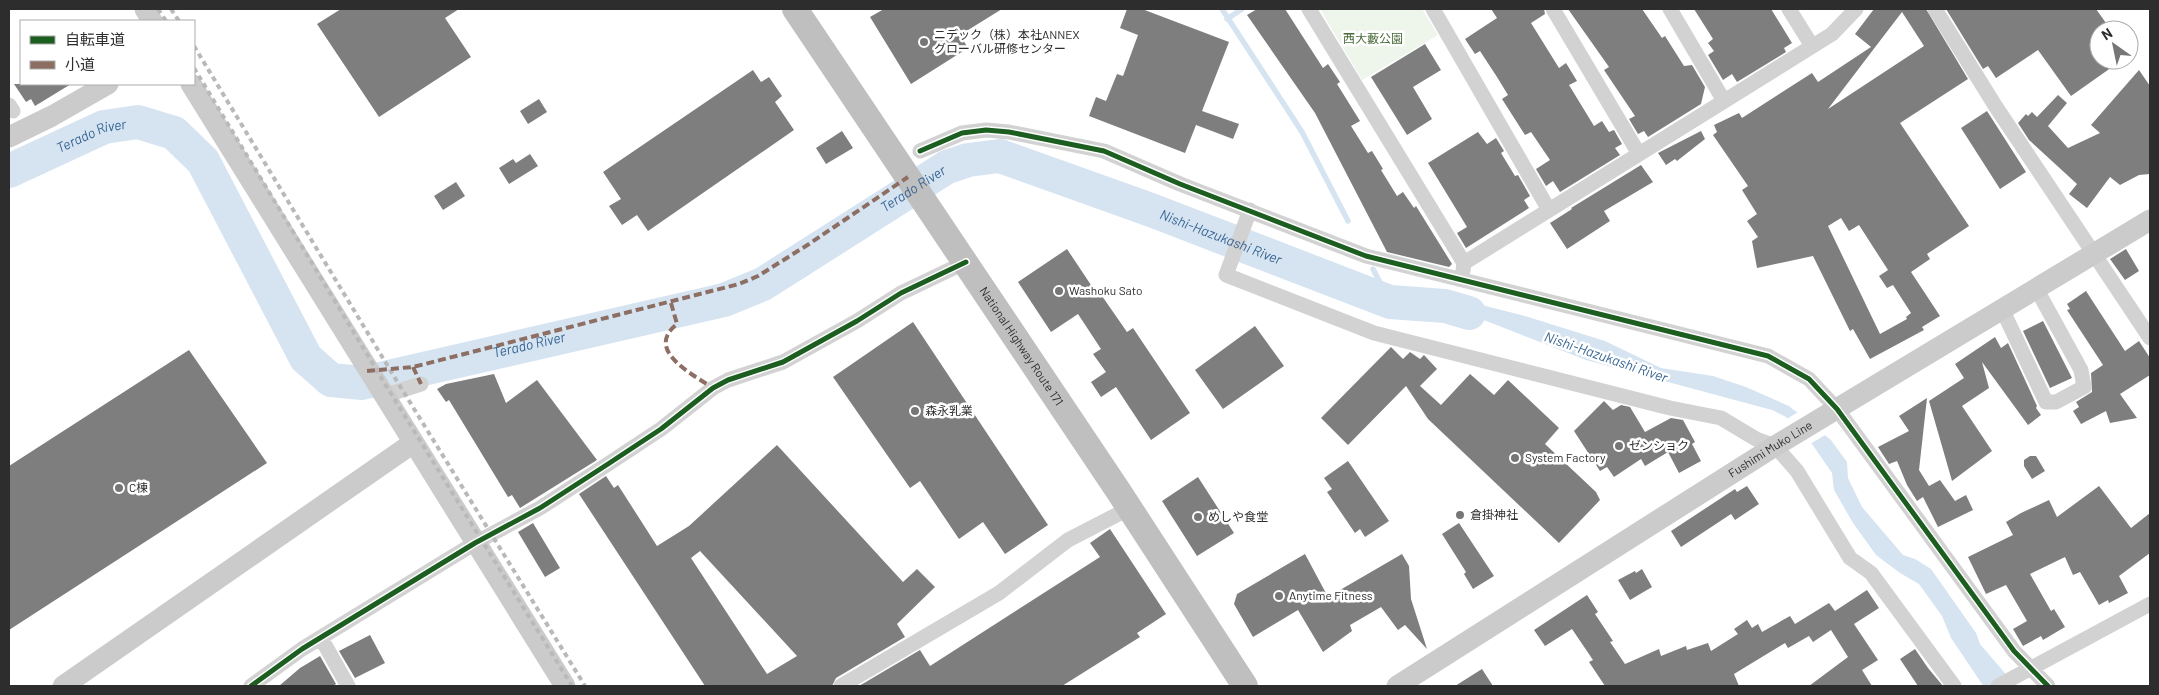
<svg xmlns="http://www.w3.org/2000/svg" width="2159" height="695" viewBox="0 0 2159 695" font-family="Barlow,'Noto Sans JP',sans-serif">
  <style>
    .green { fill: #eef5eb }
    .water { fill: #d6e4f2 }
    .pier { fill: #fff }
    .lines { fill: none; stroke-linecap: round; stroke-linejoin: round }
    .stream { stroke: #d6e4f2; stroke-width: 5.5 }
    .river { stroke: #d6e4f2; stroke-width: 34 }
    .building { fill: #7e7e7e; fill-rule: evenodd }
    .street { stroke: #d2d2d2; stroke-width: 15 }
    .secondary { stroke: #cbcbcb; stroke-width: 21 }
    .highway { stroke: #bfbfbf; stroke-width: 26 }
    .rail { stroke: #b9b9b9; stroke-width: 4; stroke-dasharray: 5 4; stroke-linecap: butt }
    .quiet { stroke: #8d6e63; stroke-width: 4; stroke-dasharray: 8 4; stroke-linecap: butt }
    .cycleway-casing { stroke: #fff; stroke-width: 8 }
    .cycleway { stroke: #1b5e20; stroke-width: 5 }
    .poi-dot { fill: #767676; stroke: #fff; stroke-width: 2 }
    .labels { text-anchor: middle; stroke-width: 5; stroke-linejoin: round; paint-order: stroke }
    .poi-label { font-size: 12px; fill: #2d2d2d; stroke: #fff; text-anchor: start }
    .park-label { font-size: 12px; fill: #4a6b39; stroke: #fff }
    .street-label { font-size: 12px; fill: #2d2d2d; stroke: #fff }
    .water-label { font-size: 14px; font-style: italic; fill: #376593; stroke: #fff }
  </style>
  <rect width="100%" height="100%" fill="#fff"/>
  <path class="green" d="M1320,9H1422L1438,35L1362,80Z"/>
  <path class="water" d="M1450,297L1525,316L1605,341L1661,368L1713,376L1746,387L1789,406L1831,440L1847,462L1848,478L1862,507L1903,555L1915,559L1931,569L1976,633L1980,644L2016,686H1984L1982,684L1951,638L1942,616L1919,584L1900,573L1876,555L1853,523L1834,490L1832,473L1812,444L1786,417L1772,410L1586,360L1476,317L1444,310L1421,312L1426,301Z"/>
  <path class="pier" d="M1800,411L1827,434L1810,444L1785,420Z"/>
  <g class="lines">
    <path class="stream" d="M1222,9L1302,132L1348,221
      M1227,19L1242,9
      M1373,269L1390,302"/>
    <path class="river" id="s1" d="M9,171L104,127L138,122L174,133L203,161L306,358L331,380L362,383L724,300L763,284L947,167L968,160L1000,156L1151,210L1390,302L1445,306L1469,313"/>
  </g>
  <path class="building" d="M341,9H459L445,18L471,57L379,117L317,24Z
    M884,9H1002L960,35L968,48L911,84L870,17Z
    M1127,9H1142L1229,42L1202,111L1239,124L1233,139L1196,125L1185,153L1089,116L1096,97L1106,101L1117,74L1123,76L1138,35L1120,28Z
    M1257,9H1285L1323,68L1328,64L1340,82L1337,84L1360,121L1351,126L1368,153L1372,151L1383,169L1381,170L1397,196L1403,192L1414,208L1416,206L1452,264L1449,267L1387,252L1315,113L1247,15Z
    M1491,9H1544L1545,14L1531,23L1559,68L1566,63L1577,81L1569,85L1594,126L1602,121L1609,132L1614,130L1622,144L1615,148L1620,155L1560,192L1553,181L1546,186L1536,169L1550,160L1531,132L1525,135L1502,99L1508,95L1497,77L1480,51L1475,54L1465,39L1497,18Z
    M1568,9H1642L1662,38L1665,36L1684,66L1692,65L1705,87L1701,104L1648,137L1644,131L1638,134L1629,119L1635,116L1604,70L1609,67Z
    M1694,9H1771L1792,43L1784,48L1786,52L1737,82L1732,74L1723,80L1708,55L1714,51L1708,43L1713,39Z
    M1874,9H1926L1968,79L1900,123L1969,226L1927,254L1930,259L1911,272L1940,316L1922,327L1924,330L1870,359L1853,329L1850,331L1813,256L1757,268L1752,241L1758,237L1747,221L1757,214L1742,190L1748,186L1713,135L1717,132L1714,125L1739,113L1742,118L1812,73L1818,82L1871,47L1855,34ZM1902,12L1924,46L1828,109L1876,46ZM1841,218L1849,231L1859,225L1888,270L1879,276L1887,288L1893,285L1911,313L1906,317L1907,319L1880,334L1828,226Z
    M1946,9H2096L2111,30H2099V60H2122L2071,96L2038,50L1996,78L1988,66L1983,69Z
    M1425,44L1441,70L1413,87L1432,119L1407,135L1371,77Z
    M753,70L761,82L769,77L782,96L775,102L794,130L648,231L637,215L622,225L609,206L621,199L603,172Z
    M2139,70L2150,86V174L2139,175L2120,185L2110,177L2087,208L2069,194L2077,184L2029,140L2018,123L2026,114L2028,116L2032,112L2037,117L2058,95L2067,103L2048,126L2068,148L2100,133L2091,125Z
    M14,84H71L35,106L31,99L26,102Z
    M539,99L547,112L528,124L520,111Z
    M1987,111L2026,172L2000,189L1961,128Z
    M842,131L853,148L826,164L816,148Z
    M1701,131L1705,139L1677,161L1675,159L1666,165L1658,153Z
    M1478,132L1487,144L1496,138L1504,151L1501,153L1515,176L1518,175L1530,196L1524,200L1529,208L1466,248L1457,233L1467,227L1428,163Z
    M530,154L538,166L509,184L499,168L513,159L516,163Z
    M1641,165L1653,182L1604,211L1610,221L1567,249L1550,223L1572,209L1571,208Z
    M456,182L465,196L443,210L434,196Z
    M1067,249L1099,297L1102,296L1127,332L1133,328L1190,413L1151,440L1116,387L1101,397L1091,382L1106,372L1093,354L1101,349L1078,314L1051,332L1018,282Z
    M2126,249L2139,271L2125,280L2110,259Z
    M2086,291L2125,351L2139,341L2150,358V375L2120,394L2137,418L2110,423L2106,411L2081,424L2073,411L2079,407L2076,402L2092,392L2091,373L2103,365L2067,310L2070,309L2067,304Z
    M2043,321L2072,378L2050,388L2023,331Z
    M913,322L1048,525L1005,554L983,522L959,539L920,481L910,488L833,377Z
    M1255,326L1284,366L1223,409L1195,370Z
    M1995,337L2001,348L2008,343L2037,406L2036,408L2041,415L2028,425L1982,362L1989,388L1962,406L1992,451L1952,481L1929,401L1964,378L1955,364Z
    M1391,347L1403,359L1410,352L1420,359L1424,355L1437,369L1420,386L1441,405L1470,374L1494,395L1508,380L1559,428L1545,444L1596,492L1600,500L1559,543L1428,419L1406,386L1348,445L1321,418Z
    M189,350L267,463L9,630V466Z
    M494,374L506,403L537,380L597,460L520,508L512,495L508,497L449,400L446,402L437,389L446,384Z
    M1927,398L1919,470L1929,486L1940,480L1955,501L1966,495L1973,510L1938,527L1923,497L1917,501L1907,485L1897,461L1889,464L1878,447L1909,431L1899,416Z
    M1604,401L1613,410L1621,405L1630,407L1645,432L1671,418L1683,420L1695,442L1692,444L1701,461L1679,473L1668,452L1645,466L1641,459L1614,477L1607,467L1600,471L1574,431Z
    M777,445L903,582L917,569L935,587L897,624L905,637L836,678L832,686H705L579,494L606,476L614,488L618,485L657,546L689,526ZM700,551L797,656L767,674L691,558Z
    M2030,456H2036L2045,471L2032,479L2024,466V460Z
    M1348,461L1389,521L1365,537L1360,529L1355,533L1327,492L1332,489L1324,478Z
    M1198,477L1234,533L1197,556L1162,501Z
    M1747,486L1759,504L1735,520L1731,514L1681,547L1671,531L1735,489L1737,492Z
    M2099,486L2131,528L2150,513V553L2119,576L2128,593L2109,603L2108,600L2099,605L2080,572L2073,575L2065,557L2030,574L2051,611L2054,609L2065,627L2043,640L2041,636L2023,646L2013,629L2027,621L2006,585L1986,594L1968,557L2013,535L2006,522L2021,513L2049,500L2057,517Z
    M533,523L560,568L545,577L518,532Z
    M1459,523L1494,576L1473,589L1464,574L1466,572L1442,534Z
    M1110,529L1166,614L1137,633L1140,637L1062,686H859L920,650L930,666L1100,557L1090,543Z
    M1305,554L1328,597L1402,554L1409,566L1411,599L1427,649L1405,625L1398,630L1381,607L1350,625L1352,631L1323,652L1298,610L1253,637L1234,604L1237,594Z
    M1642,569L1652,587L1630,600L1618,580L1635,571L1636,573Z
    M1867,590L1879,608L1854,624L1878,660L1862,670L1872,686H1809L1848,657L1831,630L1813,642L1809,636L1788,648L1785,643L1734,674L1739,686H1605L1589,662L1593,660L1572,629L1545,646L1534,630L1587,595L1598,612L1595,614L1613,641L1610,642L1625,664L1659,649L1661,656L1686,646L1687,650L1708,643L1711,651L1738,634L1734,629L1747,620L1752,628L1758,624L1762,632L1790,616L1795,624L1829,603L1835,611Z
    M370,635L385,663L355,678L339,651Z
    M1915,649L1928,668L1943,686H1918L1900,659Z
    M320,656L336,684L333,686H279L300,668Z
    M1482,669L1493,686H1455Z"/>
  <g class="lines">
    <path class="street" d="M1309,9L1464,263L1463,271
      M1433,9L1549,210
      M1553,9L1639,154
      M1670,9L1724,101
      M1789,9L1812,46
      M1935,9L1996,107L2150,338
      M9,105L13,111
      M920,151L962,133L986,130L1009,132L1104,151L1180,184L1366,256L1768,356L1809,379L1837,409L2014,651L2048,686
      M1250,210L1226,275L1374,333L1670,408L1721,418L1756,439L1775,446L1797,471L1850,558L1871,573L1954,686
      M1464,263L1832,34L1856,9
      M2002,309L2046,402H2056L2084,387L2081,370L2036,288
      M383,396L421,384
      M321,638L348,686
      M251,686L302,649L475,543L540,508L608,464L661,429L713,388L728,380L783,362L857,321L901,293L966,262
      M841,686L999,593L1068,540L1128,509
      M1998,686L2150,604"/>
    <g class="secondary">
      <path d="M145,9L152,21"/>
      <path d="M191,84L565,686"/>
      <path d="M9,137L52,116L108,84"/>
      <path d="M63,686L413,443"/>
      <path id="s2" d="M1397,686L1775,446L2150,220"/>
    </g>
    <path class="highway" id="s3" d="M795,9L1119,492L1245,686"/>
    <path class="rail" d="M158,9L166,21
      M171,9L179,21
      M194,46L395,378L585,686
      M194,68L385,384L572,686"/>
    <path class="quiet" d="M671,303L677,324C644,350 692,374 713,388
      M413,367L421,384
      M367,371L413,367L739,284L758,276L809,244L908,177"/>
    <g class="cycleway-casing">
      <path id="cycleway" d="M920,151L962,133L986,130L1009,132L1104,151L1180,184L1366,256L1768,356L1809,379L1837,409L2014,651L2048,686
        M251,686L302,649L475,543L540,508L608,464L661,429L713,388L728,380L783,362L857,321L901,293L966,262"/>
    </g>
    <use href="#cycleway" class="cycleway"/>
  </g>
  <g class="poi-dot">
    <circle cx="924" cy="42" r="5"/>
    <circle cx="1059" cy="291" r="5"/>
    <circle cx="915" cy="411" r="5"/>
    <circle cx="1619" cy="446" r="5"/>
    <circle cx="1515" cy="458" r="5"/>
    <circle cx="119" cy="488" r="5"/>
    <circle cx="1460" cy="515" r="5"/>
    <circle cx="1198" cy="517" r="5"/>
    <circle cx="1279" cy="596" r="5"/>
  </g>
  <g class="labels">
    <g class="poi-label">
      <text x="934" y="39">ニデック（株）本社ANNEX<tspan x="934" dy="14">グローバル研修センター</tspan></text>
      <text x="1069" y="295">Washoku Sato</text>
      <text x="925" y="415">森永乳業</text>
      <text x="1629" y="450">ゼンショク</text>
      <text x="1525" y="462">System Factory</text>
      <text x="129" y="492">C棟</text>
      <text x="1470" y="519">倉掛神社</text>
      <text x="1208" y="521">めしや食堂</text>
      <text x="1289" y="600">Anytime Fitness</text>
    </g>
    <g class="park-label">
      <text x="1373" y="43">西大藪公園</text>
    </g>
    <g class="street-label">
      <text dy="4" stroke="none"><textPath href="#s3" startOffset="406">National Highway Route 171</textPath></text>
      <text dy="4" stroke="none"><textPath href="#s2" startOffset="442">Fushimi Muko Line</textPath></text>
    </g>
    <g class="water-label">
      <text dy="5" stroke="none"><textPath href="#s1" startOffset="90">Terado River</textPath></text>
      <text dy="5" stroke="none"><textPath href="#s1" startOffset="1095">Terado River</textPath></text>
      <text dy="5" stroke="none"><textPath href="#s1" startOffset="1425">Nishi-Hazukashi River</textPath></text>
      <text dy="5" stroke="none"><textPath href="#s1" startOffset="675">Terado River</textPath></text>
      <text transform="translate(1606 357) rotate(19)" y="5">Nishi-Hazukashi River</text>
    </g>
  </g>
  <rect width="2159" height="695" fill="none" stroke="#2d2d2d" stroke-width="20"/>
  <rect x="20" y="20" width="175" height="65" fill="#ffffff" stroke="#ababab"/>
  <rect x="30" y="36" width="25" height="8" fill="#1b5e20" stroke="#ababab"/>
  <text x="65" y="45" font-size="15" fill="#2d2d2d">自転車道</text>
  <rect x="30" y="61" width="25" height="8" fill="#8d6e63" stroke="#ababab"/>
  <text x="65" y="70" font-size="15" fill="#2d2d2d">小道</text>
  <g transform="translate(2114 45) rotate(327)"><circle r="24" fill="#ffffff" stroke="#ababab"/>
  <path d="M0-4L9 19L0 12L-9 19Z" fill="#767676"/>
  <text y="-8" font-size="14" font-weight="bold" text-anchor="middle" fill="#2d2d2d">N</text>
  </g>
</svg>
